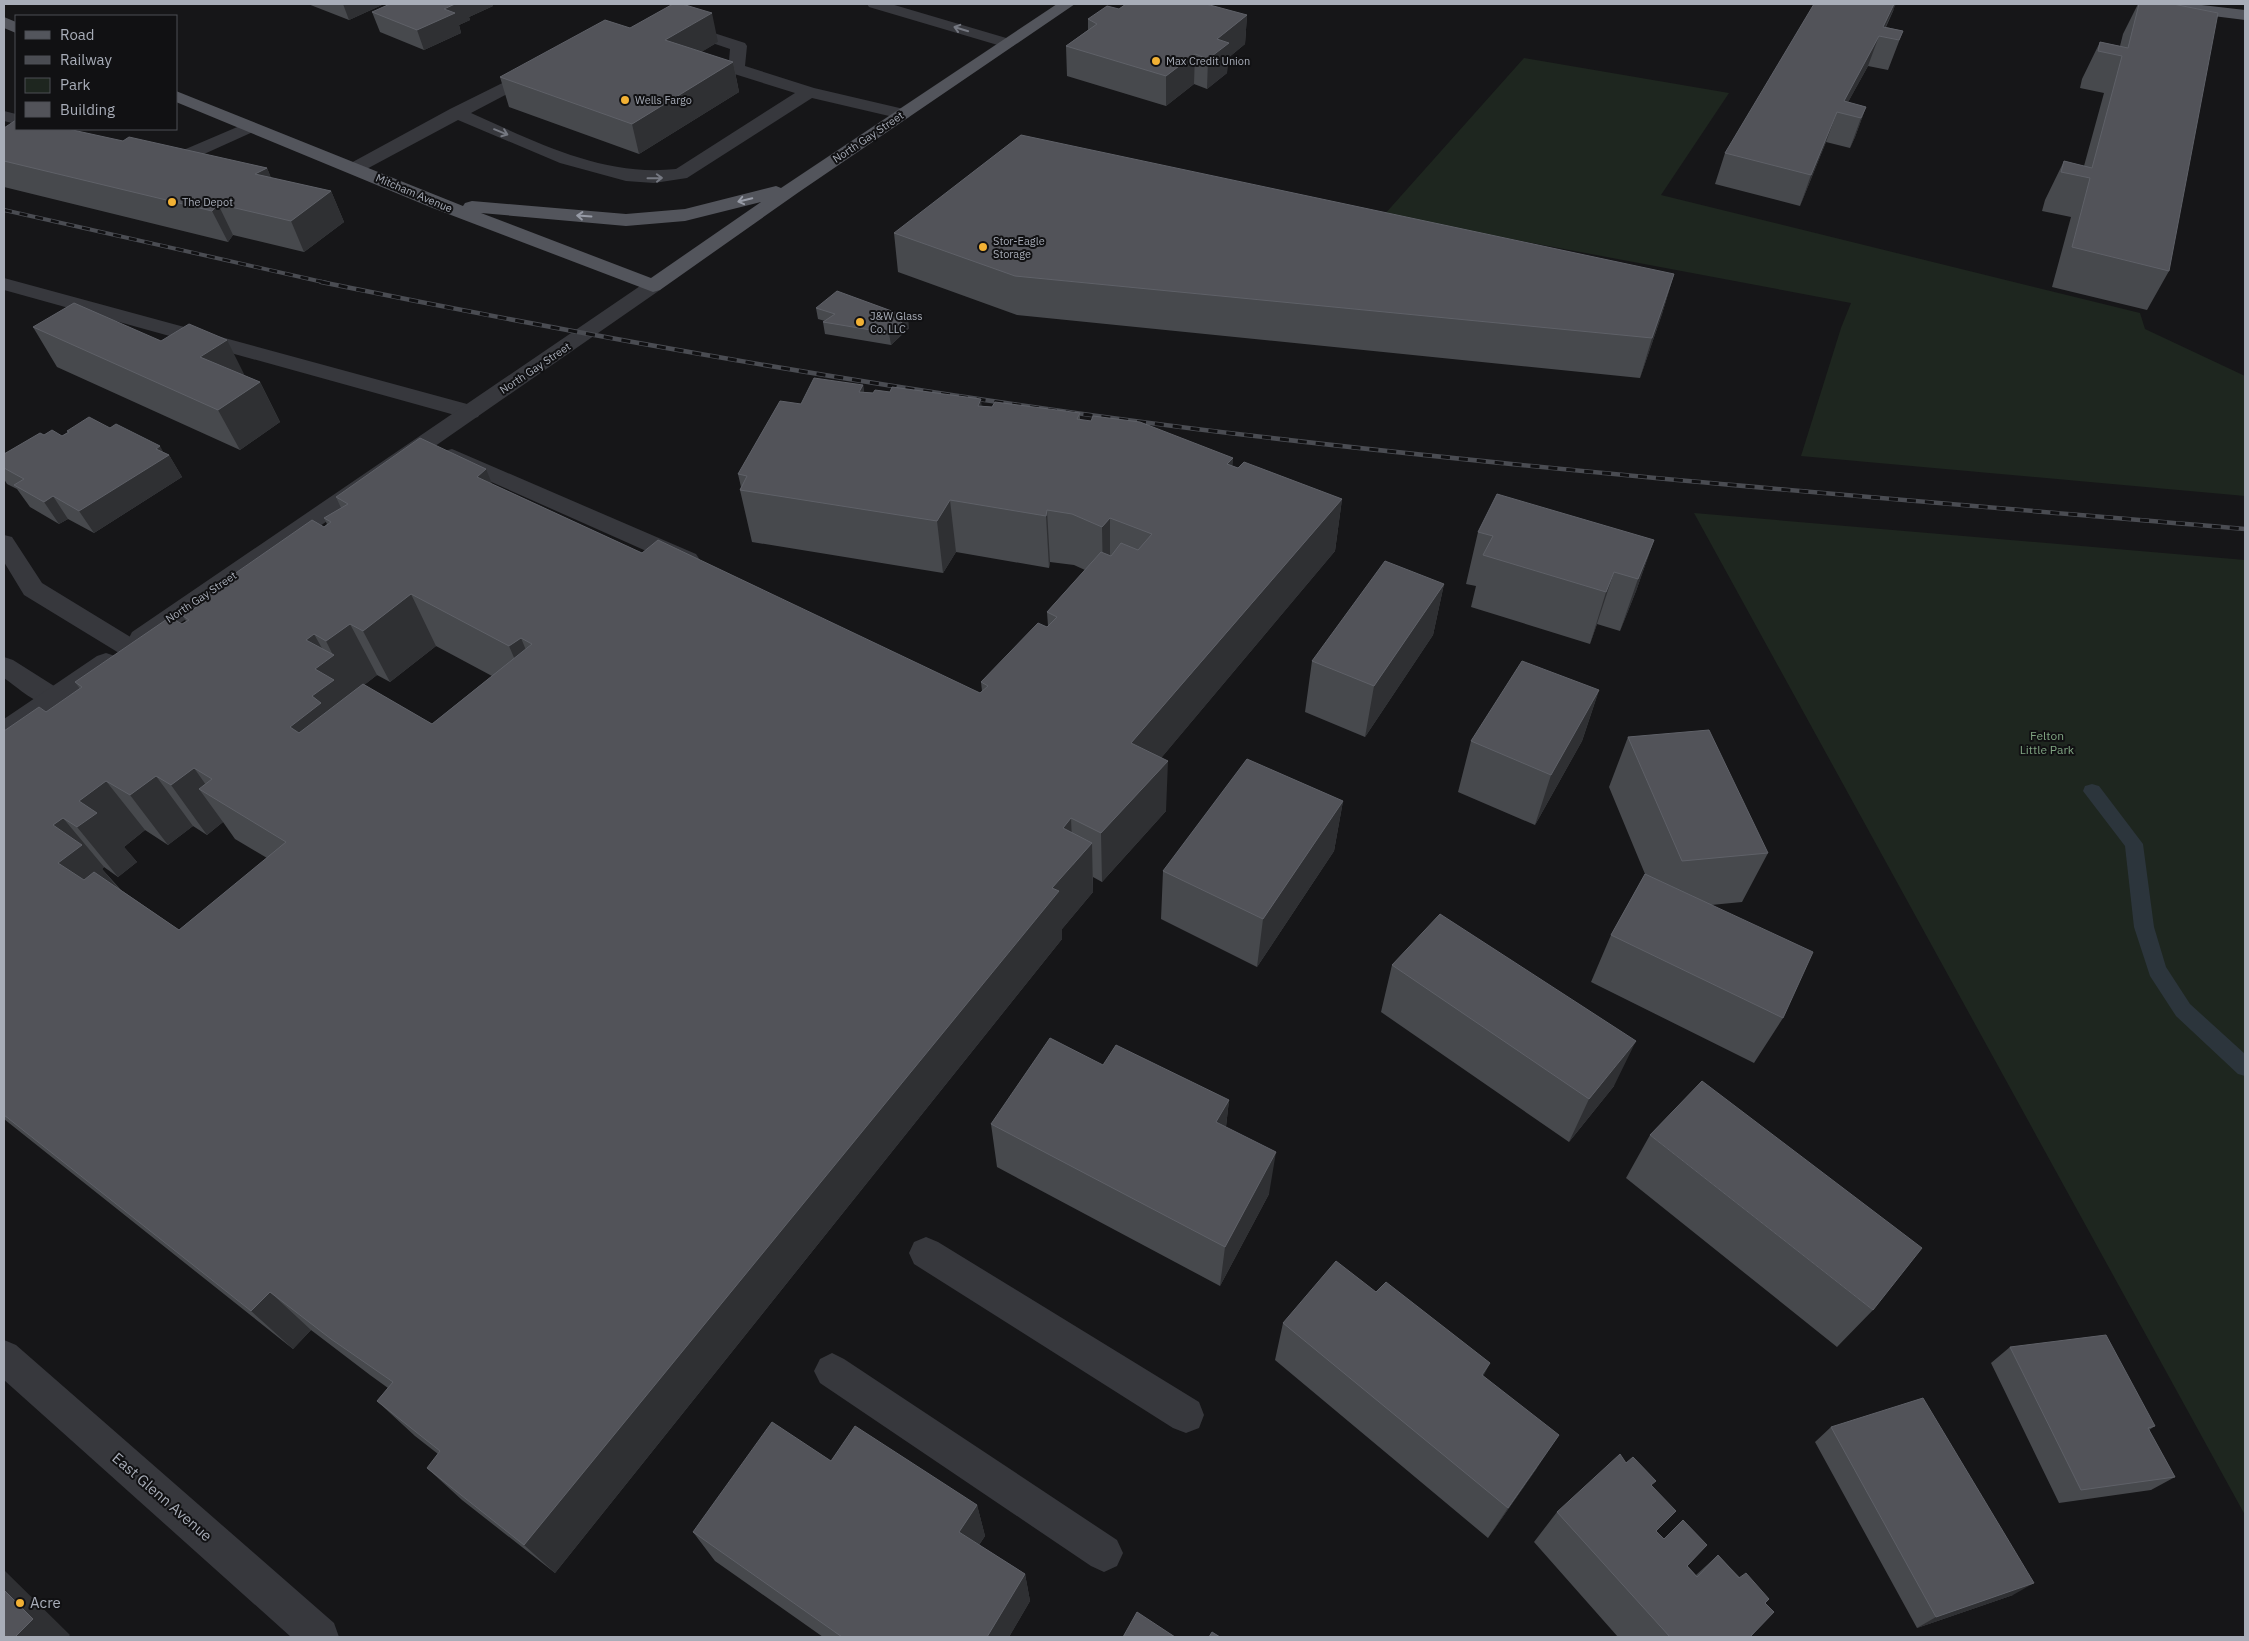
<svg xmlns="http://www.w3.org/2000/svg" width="2249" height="1641" viewBox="0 0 2249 1641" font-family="'IBM Plex Sans',sans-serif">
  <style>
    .green { fill: #1e261f }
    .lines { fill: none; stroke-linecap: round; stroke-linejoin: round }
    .stream { fill: #2c353c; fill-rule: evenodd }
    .service { fill: #37383d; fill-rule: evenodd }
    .tertiary { fill: #37383d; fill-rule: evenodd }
    .primary { fill: #53555c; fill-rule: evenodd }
    .rail-far1-casing { stroke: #4a4c52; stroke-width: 4 }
    .rail-casing { stroke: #4a4c52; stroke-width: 4.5 }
    .rail-far1 { stroke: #111113; stroke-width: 2.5; stroke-dasharray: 8; stroke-linecap: butt }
    .rail { stroke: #111113; stroke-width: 3; stroke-dasharray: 9; stroke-linecap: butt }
    .wall { fill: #47494d; fill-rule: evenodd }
    .shaded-wall { fill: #2f3033 }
    .building { fill: #525359; stroke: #5f6168; fill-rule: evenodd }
    .oneway { stroke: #757881 }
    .oneway2 { stroke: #979ba6 }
    .poi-dot { fill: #f2b134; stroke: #111113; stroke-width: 2 }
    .labels { text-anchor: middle; stroke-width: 4; stroke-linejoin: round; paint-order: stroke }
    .far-poi-label { font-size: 11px; fill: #a8adb8; stroke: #111113; text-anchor: start }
    .far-street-label { font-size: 11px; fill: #a8adb8; stroke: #111113 }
    .park-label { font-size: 12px; fill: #7fa381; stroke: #111113 }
    .near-street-label { font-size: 15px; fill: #a8adb8; stroke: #111113 }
    .near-poi-label { font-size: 15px; fill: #a8adb8; stroke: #111113; text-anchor: start }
  </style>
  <rect width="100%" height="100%" fill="#161618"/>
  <path class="green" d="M1524,58L1729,93L1661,195L2140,313L2145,329L2245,376V496L1801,456L1841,328L1851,303L1384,215Z
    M1694,513L2245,560V1515Z"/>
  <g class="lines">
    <path class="stream" d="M2092,784L2099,786L2143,844L2154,927L2166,967L2190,1004L2245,1054V1076L2238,1074L2176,1016L2150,976L2134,927L2125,846L2083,791L2085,786Z"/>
    <path class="service" d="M867,4H891L1013,40L1015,43L1013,46H1001L869,7Z
      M683,23L745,43L747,46L745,66L814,88L908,110L911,114L908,118L902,119L812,98L687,178L654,183L626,181L560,163L458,120L361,172L355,173L349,172L346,168L349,164L450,109L537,66L543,67L545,71L543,75L471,113C536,142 603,177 676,169L795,93L712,67L710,63L712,59L718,58L729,61L730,49L677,31L675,28L677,25Z
      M4,111L16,114V124L4,121Z
      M249,122L255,123L258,127L255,131L182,164C173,166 163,162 154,160L151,156L154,152L160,151L174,154Z
      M4,278L478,407L481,412L478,417L470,419L462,417L4,290Z
      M452,449L696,554L700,560L696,566L688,568L680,566L444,461L441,456L444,451Z
      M4,535L12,537L42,583L137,641L141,647L137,653L128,656L119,653L24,595L4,562Z
      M4,657L13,660L62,691L66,698L62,705C42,711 20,689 4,678Z
      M926,1237L938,1242L1199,1402L1204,1415L1199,1428L1186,1433L1173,1428L914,1264L909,1253L914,1242Z
      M832,1353L844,1359L1117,1540L1123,1553L1117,1566L1104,1572L1091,1566L820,1383L814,1371L820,1359Z"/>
    <path class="tertiary" d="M653,280L660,282L663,286L660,290L150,644L141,647L132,644L129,638L132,632L646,282Z
      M106,653L115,656L119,662L115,668L13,739L4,742V719L97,656Z
      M4,1340L16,1345L334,1623L339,1637H291L4,1380Z"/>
    <path class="primary" d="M1057,4H1075L799,192L660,290L653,292L430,207L176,102V91L463,206L465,203L472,201L626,214L685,209L776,186L781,188ZM761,202L651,278L481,213L626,226L685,221Z
      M2149,4H2193L2245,10V20L2157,9L2151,7Z
      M4,17L16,22V33L4,28Z"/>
    <g class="rail-far1-casing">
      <path id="rail-far1" d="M4,210L327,283"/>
    </g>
    <g class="rail-casing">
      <path id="rail" d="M321,282C610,341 902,392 1196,429C1545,472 1895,499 2245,529"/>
    </g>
    <use href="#rail-far1" class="rail-far1"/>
    <use href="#rail" class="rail"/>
  </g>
  <path class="wall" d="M308,4H384L349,20Z
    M2138,4H2173L2169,271L2147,310L2052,287L2071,217L2042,211L2045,200L2064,161L2084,166L2104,93L2080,88L2082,79L2100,42L2120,46L2123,34Z
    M493,6L469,17L470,20L459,25L461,33L424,50L380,32L372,12Z
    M1119,9L1247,15L1245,44L1228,58L1227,73L1207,89L1194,84L1166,106L1067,76L1066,46L1088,30V19Z
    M1894,9L1886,27L1903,31L1888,70L1868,66L1848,102L1866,107L1855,137L1850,148L1826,142L1800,206L1715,184L1725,153Z
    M630,28L718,42L701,52L733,62L739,92L639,154L509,107L500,77Z
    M4,128L123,141L267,168L271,178L331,191L344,222L304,252L233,235L228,242L4,187Z
    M894,233L1674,274L1662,314L1640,378L1017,315L898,272Z
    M816,308L909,328L891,345L825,334L823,322L825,321L818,319Z
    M33,327L161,341L260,382L280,422L240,450L57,367Z
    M863,385L864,392L992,407L1080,413V420L1233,458L1232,466L1238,468L1342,499L1335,551L1161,758L1166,811L1102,882L1093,877V892L1062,929V939L555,1573L462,1500L427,1468L438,1454L415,1436L377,1401L388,1388L370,1375L311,1330L293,1349L4,1119V731L46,712L80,689L75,682L182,624L186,621L183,616L207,600L204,595L324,527L327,524L324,518L341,508L336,497L492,484L642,553L980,693L982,691L981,682L1048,626L1047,612L1085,570L1074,565L1050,562L1049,568L956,552L943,573L752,542L740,490L741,487L738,474L801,404ZM436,646L492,676L432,724L364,685L377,675L390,682ZM223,822L235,839L267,858L179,930L121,890L102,869L104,867L118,877L137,862L124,847L145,830L168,845L193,826L207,835Z
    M110,428L169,455L182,477L94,533L68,519L59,524L30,507L17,489L7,484L4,479V454L44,435L62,436L68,432L67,431Z
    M1478,532L1654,540L1636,591L1620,631L1597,624L1590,644L1471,607L1476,586L1466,584Z
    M1444,584L1433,635L1365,737L1305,712L1312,661Z
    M1599,690L1582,741L1535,825L1458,792L1471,741Z
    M1628,737L1768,853L1742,902L1711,905L1783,1018L1754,1063L1591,982L1611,935L1645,874L1609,787Z
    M1343,801L1334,851L1257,967L1161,919L1163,871Z
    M1392,965L1614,1086L1569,1142L1381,1012Z
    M1103,1065L1229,1100L1226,1127L1269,1194L1220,1286L997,1167L991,1124Z
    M1650,1135L1873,1310L1837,1347L1626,1178Z
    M1283,1323L1484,1377L1537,1468L1488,1538L1275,1360Z
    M2010,1347L2155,1426L2149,1430L2175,1477L2151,1490L2059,1503L1991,1363Z
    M1831,1427L2013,1595L1917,1628L1815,1442Z
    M831,1461L977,1505L985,1536L979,1545L1025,1574L1030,1601L1009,1637H823L715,1561L693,1532Z
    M1626,1463L1652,1486L1656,1531L1696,1575L1718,1555L1765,1603L1750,1637H1618L1534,1542L1557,1512Z"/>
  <path class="shaded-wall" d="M343,4H384L349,20Z
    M455,4H493V6L469,17L470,20L459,25L461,33L424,50L417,30L444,9Z
    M1894,4H1896L1881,36L1883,27Z
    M712,13L718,42L672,70L665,40Z
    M1247,15L1245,44L1228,58L1227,73L1207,89L1208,59L1217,39Z
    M1879,36L1868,66L1842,113L1844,101Z
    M1195,54L1194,84L1166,106V76Z
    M733,62L739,92L639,154L632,124Z
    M1866,107L1855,137L1850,148L1861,118Z
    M1837,112L1826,142L1800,206L1811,175Z
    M267,168L280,199L255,174Z
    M331,191L344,222L304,252L291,221Z
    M218,204L233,235L228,242L212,211Z
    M1674,274L1662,314L1640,378L1652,338Z
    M908,317L909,328L891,345L889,333Z
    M227,340L247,380L200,357Z
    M260,382L280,422L240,450L218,410Z
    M863,385L871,436L859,392Z
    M981,399L986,451L978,406Z
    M160,446L166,457L169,455L182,477L94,533L79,511Z
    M1233,458L1229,510L1227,464Z
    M486,469L507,521L477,477Z
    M53,496L68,519L59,524L44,502Z
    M1342,499L1335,551L1131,794V743Z
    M950,500L956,552L943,573L937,521Z
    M1047,510L1050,562L1049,568L1046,516Z
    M1110,518V570L1103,579L1102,527Z
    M1654,540L1636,591L1620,631L1638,579Z
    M1614,572L1597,624L1590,644L1606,592Z
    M1444,584L1433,635L1365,737L1374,686Z
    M411,594L436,646L390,682L363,631Z
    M350,624L377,675L354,693L321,777L290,727L312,696L315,669L306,640L314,634L328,659L333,655L326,641Z
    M521,638L542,689L531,697L509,646Z
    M1599,690L1582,741L1535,825L1551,775Z
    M1168,761L1166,811L1102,882L1101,833Z
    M194,768L216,799L199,789L223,822L207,835L171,785Z
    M156,776L193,826L168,845L130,795Z
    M106,781L145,830L124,847L137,862L118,877L77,827L79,801Z
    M1343,801L1334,851L1257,967L1263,919Z
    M63,818L104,867L102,869L123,894L100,911L58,863L53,825Z
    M1071,818L1073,865L1092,843L1093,892L1062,929V939L555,1573L524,1545L1052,888L1063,828Z
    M1636,1041L1614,1086L1569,1142L1589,1099Z
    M1229,1100L1224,1144L1216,1122Z
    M1276,1152L1269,1194L1220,1286L1225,1247Z
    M270,1292L311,1330L293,1349L251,1311Z
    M1490,1363L1472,1399L1482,1375Z
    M1559,1435L1537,1468L1488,1538L1508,1508Z
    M977,1505L985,1536L968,1561L959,1532Z
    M4,1570L70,1635L68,1637H15L4,1590Z
    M1025,1574L1030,1601L1009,1637H987Z
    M2034,1583L2013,1595L1917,1628L1936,1617Z"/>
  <path class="building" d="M390,4H455L444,9L455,13L417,30L372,12Z
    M673,4H682L712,13L665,40L733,62L632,124L500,77L605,20L630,28Z
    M1126,4H1206L1247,15L1217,39L1229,43L1208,59L1195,54L1166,76L1066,46L1097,24L1088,19L1107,6L1119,9Z
    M1814,4H1894L1883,27L1903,31L1899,40L1879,36L1844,101L1866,107L1861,118L1837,112L1811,175L1725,153Z
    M2139,4H2173L2218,13L2169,271L2072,247L2090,178L2061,172L2064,161L2092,168L2122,56L2098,51L2100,42L2128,48Z
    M16,120V129H68L123,141L129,137L267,168L255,174L331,191L291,221L218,204L212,211L4,161V128Z
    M1021,135L1674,274L1652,338L1015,276L894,233Z
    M837,291L908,317L889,333L823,322L835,314L816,308Z
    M74,303L161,341L189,324L227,340L200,357L260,382L218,410L33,327Z
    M814,378L863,385L859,392L873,393L875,390L890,392L892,387L981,399L978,406L992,407L995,402L1080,413L1077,419L1091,421L1093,416L1140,422L1233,458L1227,464L1238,468L1244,462L1342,499L1131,743L1168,761L1101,833L1071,818L1063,828L1092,843L1052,888L1059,891L524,1545L427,1468L440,1451L377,1401L393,1382L331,1339L270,1292L251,1311L4,1115V731L39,707L46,712L82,687L75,682L170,617L182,624L189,620L183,616L209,599L204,595L312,520L324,527L331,522L324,518L348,504L336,497L420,438L486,469L477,477L642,553L658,540L980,693L988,686L981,682L1038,623L1047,627L1057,617L1047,612L1101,552L1111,556L1121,543L1138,550L1152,534L1110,518L1102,527L1072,514L1047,510L1046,516L950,500L937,521L740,490L747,476L738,474L780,401L801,404ZM411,594L509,646L521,638L532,644L432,724L363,684L299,733L290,727L321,703L312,696L334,680L315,669L334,655L306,640L314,634L326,641L350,624L363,631ZM194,768L212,779L199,789L286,842L179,930L94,872L84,880L58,863L82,845L53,825L63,818L77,827L97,813L79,801L106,781L130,795L156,776L171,785Z
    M89,417L110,428L116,424L160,446L156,449L169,455L79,511L53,496L44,502L14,485L24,479L4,468V454L40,433L44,435L52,430L62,436L69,432L67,431Z
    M1497,494L1654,540L1638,579L1614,572L1606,592L1483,555L1493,536L1478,532Z
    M1385,561L1444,584L1374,686L1312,661Z
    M1522,661L1599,690L1551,775L1471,741Z
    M1709,730L1768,853L1682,861L1628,737Z
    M1247,759L1343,801L1263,919L1163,871Z
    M1645,874L1813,952L1783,1018L1611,935Z
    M1440,914L1636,1041L1589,1099L1392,965Z
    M1050,1038L1103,1065L1116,1045L1229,1100L1216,1122L1276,1152L1225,1247L991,1124Z
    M1702,1081L1922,1248L1873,1310L1650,1135Z
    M1336,1261L1376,1292L1386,1282L1490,1363L1482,1375L1559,1435L1508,1508L1283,1323Z
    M2106,1335L2155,1426L2148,1428L2175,1477L2081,1490L2010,1347Z
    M1923,1398L2034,1583L1936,1617L1831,1427Z
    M772,1422L831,1461L855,1426L977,1505L959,1532L1025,1574L987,1637H842L693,1532Z
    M1620,1454L1626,1463L1633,1457L1656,1481L1651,1485L1676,1511L1656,1531L1664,1539L1683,1520L1707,1545L1687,1566L1697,1577L1718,1555L1739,1578L1746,1573L1769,1599L1765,1603L1774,1612L1750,1637H1670L1557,1512Z
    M4,1590L33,1619L15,1637H4Z
    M1137,1612L1175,1637H1123Z
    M1212,1632L1220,1637H1209Z"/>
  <defs><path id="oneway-shaft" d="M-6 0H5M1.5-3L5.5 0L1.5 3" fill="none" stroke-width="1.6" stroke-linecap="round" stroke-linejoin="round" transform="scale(1.25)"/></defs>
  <g class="oneway">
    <use href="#oneway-shaft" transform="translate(961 29) rotate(-163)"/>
    <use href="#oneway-shaft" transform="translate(501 132) rotate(22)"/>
    <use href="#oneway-shaft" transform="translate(655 178) rotate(-1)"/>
  </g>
  <g class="oneway2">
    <use href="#oneway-shaft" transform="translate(745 200) rotate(166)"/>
    <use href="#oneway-shaft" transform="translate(584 216) rotate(-176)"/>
  </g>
  <g class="poi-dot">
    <circle cx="1156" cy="61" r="5"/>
    <circle cx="625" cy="100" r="5"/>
    <circle cx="172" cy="202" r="5"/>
    <circle cx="983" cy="247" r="5"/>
    <circle cx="860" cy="322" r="5"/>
    <circle cx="20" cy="1603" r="5"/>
  </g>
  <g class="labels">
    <g class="far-poi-label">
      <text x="1166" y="65">Max Credit Union</text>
      <text x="635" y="104">Wells Fargo</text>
      <text x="182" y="206">The Depot</text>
      <text x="993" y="245">Stor-Eagle<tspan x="993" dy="13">Storage</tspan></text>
      <text x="870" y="320">J&amp;W Glass<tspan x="870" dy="13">Co. LLC</tspan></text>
    </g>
    <g class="far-street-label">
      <text transform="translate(868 137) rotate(-34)" y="4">North Gay Street</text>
      <text transform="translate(414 193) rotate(23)" y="4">Mitcham Avenue</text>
      <text transform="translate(535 368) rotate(-34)" y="4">North Gay Street</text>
      <text transform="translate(201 597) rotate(-34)" y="4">North Gay Street</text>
    </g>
    <g class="park-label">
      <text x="2047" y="740">Felton<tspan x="2047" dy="14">Little Park</tspan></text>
    </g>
    <g class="near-street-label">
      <text transform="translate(162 1497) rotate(41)" y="5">East Glenn Avenue</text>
    </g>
    <g class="near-poi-label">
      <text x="30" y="1608">Acre</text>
    </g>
  </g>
  <rect width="2249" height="1641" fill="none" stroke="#a8adb8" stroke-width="10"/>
  <rect x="15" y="15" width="162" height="115" fill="#111113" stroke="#4d4f55"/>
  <rect x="25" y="31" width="25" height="8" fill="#53555c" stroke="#4d4f55"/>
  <text x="60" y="40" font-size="15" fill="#a8adb8">Road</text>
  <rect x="25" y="56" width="25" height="8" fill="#4a4c52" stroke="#4d4f55"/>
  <text x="60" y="65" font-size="15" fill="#a8adb8">Railway</text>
  <rect x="25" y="78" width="25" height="15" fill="#1e261f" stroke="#4d4f55"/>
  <text x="60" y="90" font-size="15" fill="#a8adb8">Park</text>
  <rect x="25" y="102" width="25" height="15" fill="#525359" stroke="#4d4f55"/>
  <text x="60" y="115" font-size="15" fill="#a8adb8">Building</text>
</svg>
